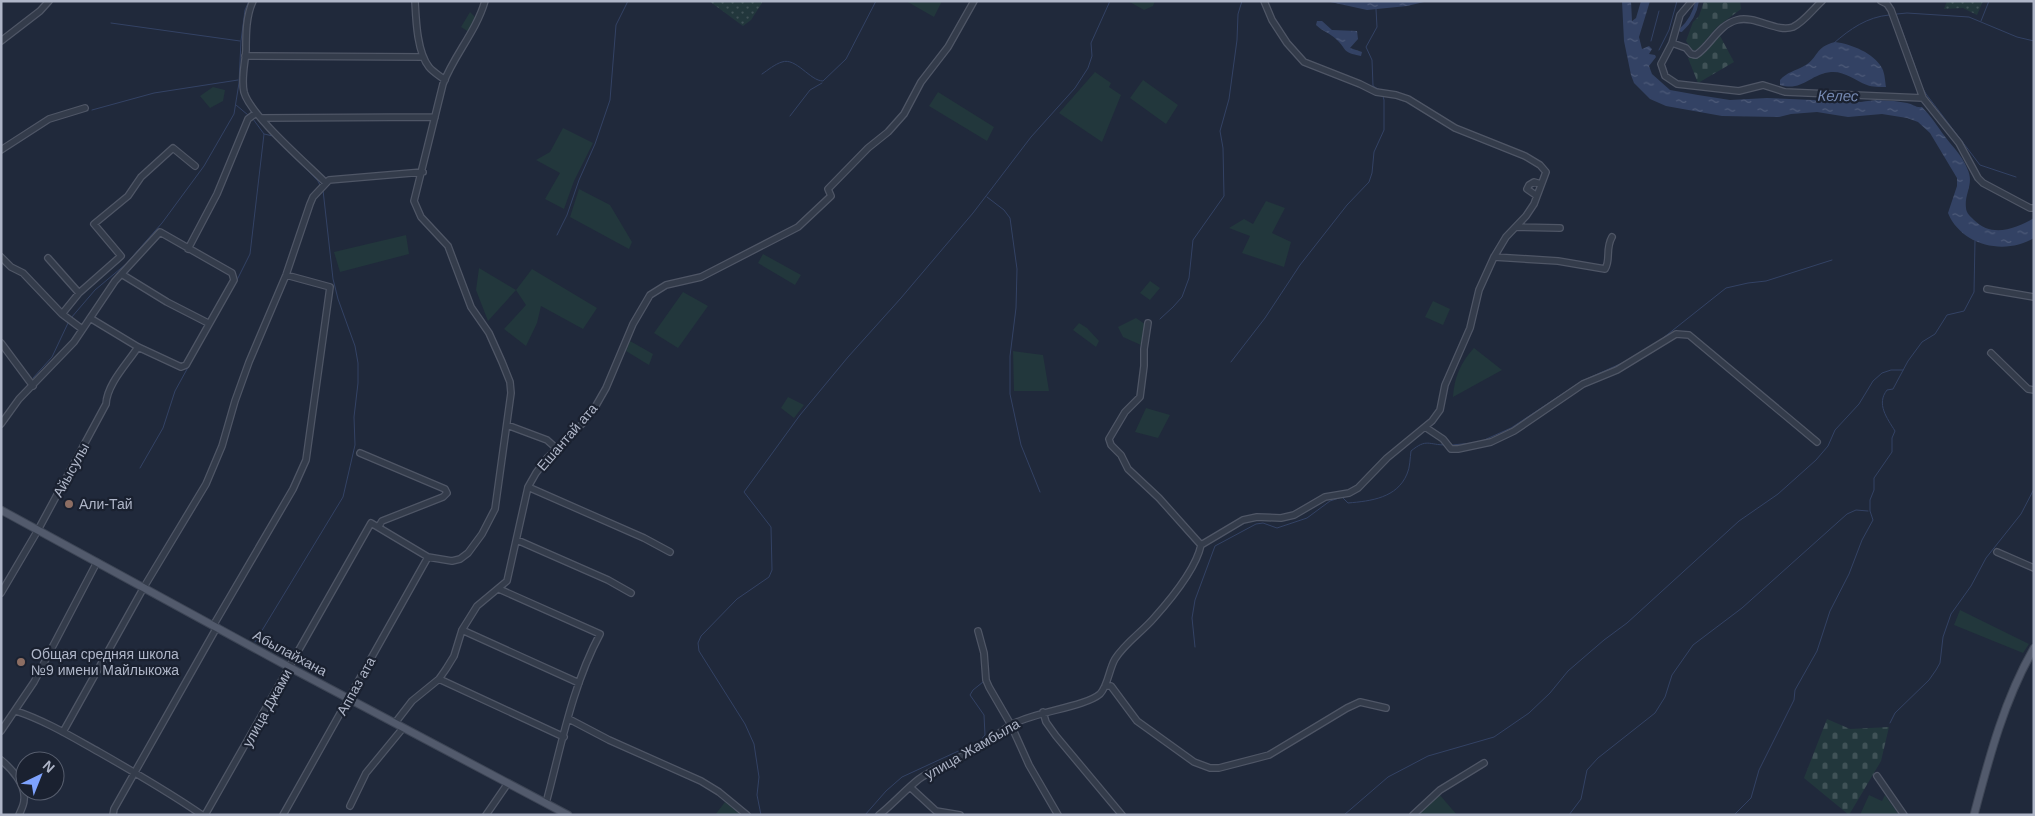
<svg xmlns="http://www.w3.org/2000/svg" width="2035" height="816" viewBox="0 0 2035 816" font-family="Helvetica,sans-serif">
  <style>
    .grass { fill: url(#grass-dots) }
    .cemetery { fill: url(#cemetery-stones) }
    .garden { fill: #22373c }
    .water { fill: url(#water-ripples) }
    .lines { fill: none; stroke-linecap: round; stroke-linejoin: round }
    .stream { stroke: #334264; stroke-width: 1 }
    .canal { stroke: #334264; stroke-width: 4 }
    .minor-casing { stroke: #4f5666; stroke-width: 8 }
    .major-casing { stroke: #3d4555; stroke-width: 9 }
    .minor { stroke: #343c4b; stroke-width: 5.5 }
    .major { stroke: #525a6c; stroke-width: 7 }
    .education-dot { fill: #8d6e63; stroke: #1a2130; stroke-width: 2 }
    .labels { text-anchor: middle; stroke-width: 4.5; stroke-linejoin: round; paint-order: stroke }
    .street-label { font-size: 14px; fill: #afb6c8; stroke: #1a2130 }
    .poi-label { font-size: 14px; fill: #afb6c8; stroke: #1a2130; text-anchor: start }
    .water-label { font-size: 15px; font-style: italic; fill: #7589b2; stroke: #1a2130 }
  </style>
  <defs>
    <pattern id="grass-dots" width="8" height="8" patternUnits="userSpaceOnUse" patternTransform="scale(1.25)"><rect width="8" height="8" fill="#22373c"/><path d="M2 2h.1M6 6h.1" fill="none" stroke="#405257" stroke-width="1.8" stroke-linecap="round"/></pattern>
    <pattern id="cemetery-stones" width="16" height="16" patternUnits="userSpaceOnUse" patternTransform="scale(1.25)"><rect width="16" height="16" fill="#22373c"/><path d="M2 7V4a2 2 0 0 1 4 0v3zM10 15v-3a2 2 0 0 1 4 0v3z" fill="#405257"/></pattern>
    <pattern id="water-ripples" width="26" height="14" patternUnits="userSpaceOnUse" patternTransform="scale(1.25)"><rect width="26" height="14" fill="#334264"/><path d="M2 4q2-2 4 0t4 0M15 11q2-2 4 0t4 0" fill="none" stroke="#4e5b79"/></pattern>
  </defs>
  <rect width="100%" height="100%" fill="#20293b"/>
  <path class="grass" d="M709,1H762V3L751,20L743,26Z
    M1947,1H1983L1977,15L1963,8L1944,9Z"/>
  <path class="cemetery" d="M1704,1H1740L1741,9L1717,27L1698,49L1693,51L1686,41L1693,22L1699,16Z
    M1719,34L1734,62L1698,83L1688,58C1702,59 1711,43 1719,34Z
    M1827,719L1850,729L1889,727L1881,761L1849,815L1804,778Z"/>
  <path class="garden" d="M906,1H942L934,17Z
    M1128,1H1155L1153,6L1144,10Z
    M470,12L476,18L469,32L461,27Z
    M1095,72L1111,83L1109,87L1121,95L1102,142L1059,113Z
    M1143,80L1178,105L1166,124L1130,98Z
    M213,87L225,90L223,101L210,108L200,96Z
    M938,92L994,127L987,141L929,106Z
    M563,128L593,143L574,181L564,209L545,199L560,173L536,160L550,152Z
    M579,189L610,205L632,242L629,249L570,217Z
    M1266,201L1285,208L1272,233L1291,242L1284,267L1242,253L1250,236L1229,228L1244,219L1253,224Z
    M406,235L409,254L340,272L334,252Z
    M763,254L801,275L795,285L758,263Z
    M479,268L516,290L532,269L597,308L583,329L541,306L537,323L526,346L504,329L526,305L516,290L488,321L476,290Z
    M1150,281L1160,288L1150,300L1140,293Z
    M683,292L708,306L678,348L654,333Z
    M1433,301L1450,309L1443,325L1425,317Z
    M1136,318L1145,324L1141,345L1123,337L1118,327Z
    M1079,323L1087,328L1099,341L1096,347L1073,330Z
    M630,341L653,354L649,365L626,351Z
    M1474,348L1502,370L1453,397C1454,377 1461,362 1474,348Z
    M1013,351L1043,355L1049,391H1014Z
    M788,397L804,405L794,418L781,408Z
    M1146,408L1170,415L1158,438L1135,432Z
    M1960,610L2029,644L2023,653L1954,625Z
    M1439,794L1457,815H1418Z
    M1869,795L1882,801L1885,795L1899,815H1860Z
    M725,802L741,815H715Z"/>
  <path class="water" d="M1326,1H1419L1424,2L1407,6L1367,10Z
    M1622,1H1631L1632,21L1636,18L1641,1H1650L1639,37L1642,49L1649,46L1652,49L1649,54L1655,55L1656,57L1649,66L1652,74L1670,90L1698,95L1730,100L1767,98L1861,102C1875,99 1893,100 1907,103C1913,104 1916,108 1922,107C1930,115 1936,124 1943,134C1951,145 1962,155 1967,168C1975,184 1964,193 1966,208C1966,213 1971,217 1974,220C1992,238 2015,229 2034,218V238C2004,256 1961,245 1948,213L1957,186V178L1930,133L1918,122L1907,118L1882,114L1848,117L1817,112L1791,114L1779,117L1722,116L1666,106L1650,99L1634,83L1631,75L1624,41Z
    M1317,21H1322L1332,30L1357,31L1358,39L1350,48L1362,52L1361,56C1341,52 1348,50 1336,39C1330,33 1322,31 1316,25Z
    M1835,42C1851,44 1874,53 1882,68C1885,74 1885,81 1886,87C1880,87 1872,87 1867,85C1854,80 1845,71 1831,72C1810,74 1802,92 1780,85V80C1787,72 1795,71 1804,66C1819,58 1814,47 1835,42Z"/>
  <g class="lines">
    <path class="stream" d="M1376,9L1377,27L1366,47L1372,60L1373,86L1380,90
      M1896,14L1917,72
      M1897,14L1907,13L1969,17L2017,37L2034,41
      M1981,21L1989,1
      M111,23L240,41
      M1651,41L1659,11
      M1834,43C1850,29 1867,17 1889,15
      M1659,50L1669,30L1677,1
      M762,74C768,70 775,64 782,62C796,57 810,81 823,81L846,59L876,1
      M1921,85L1926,94L1980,165L2016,177
      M236,105L248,115
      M92,110L154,93L238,80
      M790,116L810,90L822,83
      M264,134L273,136
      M285,147L318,181L321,187
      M987,197L1004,210L1010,218L1017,269L1016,308L1010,356V394L1021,445L1040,492
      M557,235L567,215L579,180L595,144L610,100L616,25L628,1
      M237,280L250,254L264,134L253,119
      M71,318L95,290L126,264L162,223L204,166L234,114L239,83L241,41L245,10L249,1
      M1160,319L1173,307L1182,297L1189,278L1193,240L1224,196L1223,148L1220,131L1229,99L1237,40L1238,14L1242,1
      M1641,352L1658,342L1726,288L1748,283L1766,281L1832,260
      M1231,362L1265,318L1300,265L1347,205L1369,182L1372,173L1374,152L1384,130V100L1383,96
      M33,378L52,357L69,321
      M1482,441L1511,428L1582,381L1629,360
      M1452,445L1473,443
      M140,468L163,428L175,391L214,320
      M255,642L343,497L355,445L354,417L358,383V363L355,346L338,299L333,279L323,190
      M1195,647L1192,618L1195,600L1215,546L1256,524L1263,523L1277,528L1307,518L1330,501L1342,497L1348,503C1371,501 1397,498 1407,474C1410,468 1410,458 1411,451C1427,438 1428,445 1446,445
      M1890,723L1895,713L1929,680L1936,670L1940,663L1943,637L1951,614L1971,586L1986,558L2021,514L2034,489
      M761,815L757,795L759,777L754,744L745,724L699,651L698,643L701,636L737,599L769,577L772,570L771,527L744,492L800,415L848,357L901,298L973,213L1031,137L1075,88L1088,68L1092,56L1091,43L1110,1
      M865,815L886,791L902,777L980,741L985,735L984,715L970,695L973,690L983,682
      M1344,815L1388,777L1409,766L1428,756L1494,737L1529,713L1550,693L1568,671L1604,640L1627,623L1739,521L1778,494L1816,460L1828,446L1835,430L1859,404L1873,381L1882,373L1891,370H1903
      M1569,815L1581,799L1587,770L1598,758L1655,713L1665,697L1672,675L1693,645L1742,608L1847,514L1856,510L1868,511
      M1734,815L1751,798L1759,770L1794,700L1795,690L1817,651L1830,611L1849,574L1862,540L1873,520L1870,511V500L1874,490V478L1892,452V438L1895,431C1887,418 1876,404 1887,390L1893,389L1908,361L1922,342L1935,334L1947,315L1964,311L1974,292L1975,241"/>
    <path class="canal" d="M1681,30C1690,22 1695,14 1697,1"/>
    <g class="minor-casing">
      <path id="minor" d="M253,1C246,16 246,34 246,50C245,64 241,79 244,92C250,115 307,164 326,183
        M415,1C416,20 417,52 429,67C433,72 440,76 445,80
        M1692,1L1680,15L1672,43L1661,64L1665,76L1677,84L1739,91L1763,85L1785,92L1923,98
        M1881,1L1887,4L1891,10L1923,98L1959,143L1978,178L1983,183L2030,208H2034
        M1,41L40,11L49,1
        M1672,43L1686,48L1691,54L1696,55C1711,45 1718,25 1737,20C1755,15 1777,33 1793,27C1804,22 1813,9 1822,1
        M245,56L423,57
        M261,118L435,117
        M1,150L49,119L85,108
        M1537,196L1527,189L1529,185L1534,182L1541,184
        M1516,227L1560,228
        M188,249L217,194L248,119L256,113
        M1,257L11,267L23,273L62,314
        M1494,257L1558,261L1605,269C1611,260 1605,249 1612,237
        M48,258L79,293
        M123,275L167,302L208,323
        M1987,289L2034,297
        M1148,323L1144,349V366L1140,397L1125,412L1109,439L1111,445L1121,455L1128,469L1159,498L1201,545
        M82,329L62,314L79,293L121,256L94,224L128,196L141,177L173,148L195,166
        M1,343L33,386
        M1991,353L2028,389L2034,390
        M1,424L19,399L74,342L115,281L160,232L232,273L234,280L186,365L181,367L138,347L90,318
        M507,425L547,440L556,448
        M1425,427L1443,439L1451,449H1458L1491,442L1514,431L1583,384L1617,370L1676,334L1689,335L1817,442
        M360,453L445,489L447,493L443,497L382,521L379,526
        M528,487L644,538L670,552
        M517,540L608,580L631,593
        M1201,545L1243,520L1257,517L1281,518L1294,515L1325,497L1349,493L1358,488L1387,458L1432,421L1440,410L1445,385L1470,328L1479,290L1494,257L1506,237L1526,216L1534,204L1546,172L1540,165L1525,156L1455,128L1408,99L1396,95L1376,92L1360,84L1304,62L1287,43L1272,20L1264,1
        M1997,552L2034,568
        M499,589L600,634C572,686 561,747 546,803
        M1,593L38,530L106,404C107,384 127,364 138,347
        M213,626L293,489L306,460L330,287L286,275
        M462,630L579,683
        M978,631L984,653L986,680L989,687L1011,725L1029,765L1058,815
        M439,679L564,737
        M1105,686H1111L1137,721L1194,762L1210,768H1219L1269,755L1347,708L1360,702L1386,708
        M16,711C46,721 72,737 99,752C134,772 169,792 202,815
        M1043,712L1046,722L1056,736L1122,815
        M569,719L609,740L701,781L719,792L747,815
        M395,723L412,701L439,679L446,669L454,656L462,630L477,606L507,581L528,487L536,473L548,457L583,423L594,409L606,388L633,324L650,295L666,285L701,277L798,227L831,196L828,189L868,148L888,132L904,114L921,82L948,47L974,1
        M1,731L34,682L97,562
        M63,732L144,587L206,484L222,446L235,401L249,362L286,275L310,204L313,197L329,180L423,172
        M1,760C12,769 26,785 24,800C24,805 21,810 19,815
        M1877,776L1904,815
        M910,787L936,811L960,815
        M350,806L366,773L403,728
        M113,815L114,809L217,627
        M205,815L371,523L428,557L452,561L460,559L468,553L482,534L495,509L511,393L510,382L502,362L489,333L471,307L448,246L421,217L414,201L443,84C454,55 476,32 485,1
        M283,815L428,557
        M486,815L508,783
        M879,815C893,804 905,790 919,779C936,767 958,759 977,749C989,743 999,732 1011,725C1033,712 1085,707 1100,694C1108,686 1109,669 1115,659C1125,643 1142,632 1154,618C1171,599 1196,569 1201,545
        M1413,815L1440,790L1484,763"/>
    </g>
    <g class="major-casing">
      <path id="major" d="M1,510L289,667L568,815
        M1974,815C1989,758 2004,700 2034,648"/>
    </g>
    <use href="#minor" class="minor"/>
    <use href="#major" class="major"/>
  </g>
  <g class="education-dot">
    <circle cx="69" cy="504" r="5"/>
    <circle cx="21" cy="662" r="5"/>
  </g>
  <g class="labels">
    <g class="street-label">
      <text transform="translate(567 437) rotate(-49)" y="5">Ешантай ата</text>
      <text transform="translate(71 470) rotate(-61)" y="5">Айысулы</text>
      <text transform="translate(290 653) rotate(28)" y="5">Абылайхана</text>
      <text transform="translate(356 686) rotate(-61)" y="5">Аппаз ата</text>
      <text transform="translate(267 708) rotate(-61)" y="5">улица Джами</text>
      <text transform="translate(972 749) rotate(-30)" y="5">улица Жамбыла</text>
    </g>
    <g class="poi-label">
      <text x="79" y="509">Али-Тай</text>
      <text x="31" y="659">Общая средняя школа<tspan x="31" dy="16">№9 имени Майлыкожа</tspan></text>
    </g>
    <g class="water-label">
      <text transform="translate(1838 96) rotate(1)" y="5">Келес</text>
    </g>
  </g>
  <rect width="2035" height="816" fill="none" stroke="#afb6c8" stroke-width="5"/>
  <g transform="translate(40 776) rotate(43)"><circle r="24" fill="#1a2130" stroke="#565d6d"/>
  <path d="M0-4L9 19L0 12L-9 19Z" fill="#7ea3fe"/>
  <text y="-8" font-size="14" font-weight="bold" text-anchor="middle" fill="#afb6c8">N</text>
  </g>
</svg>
